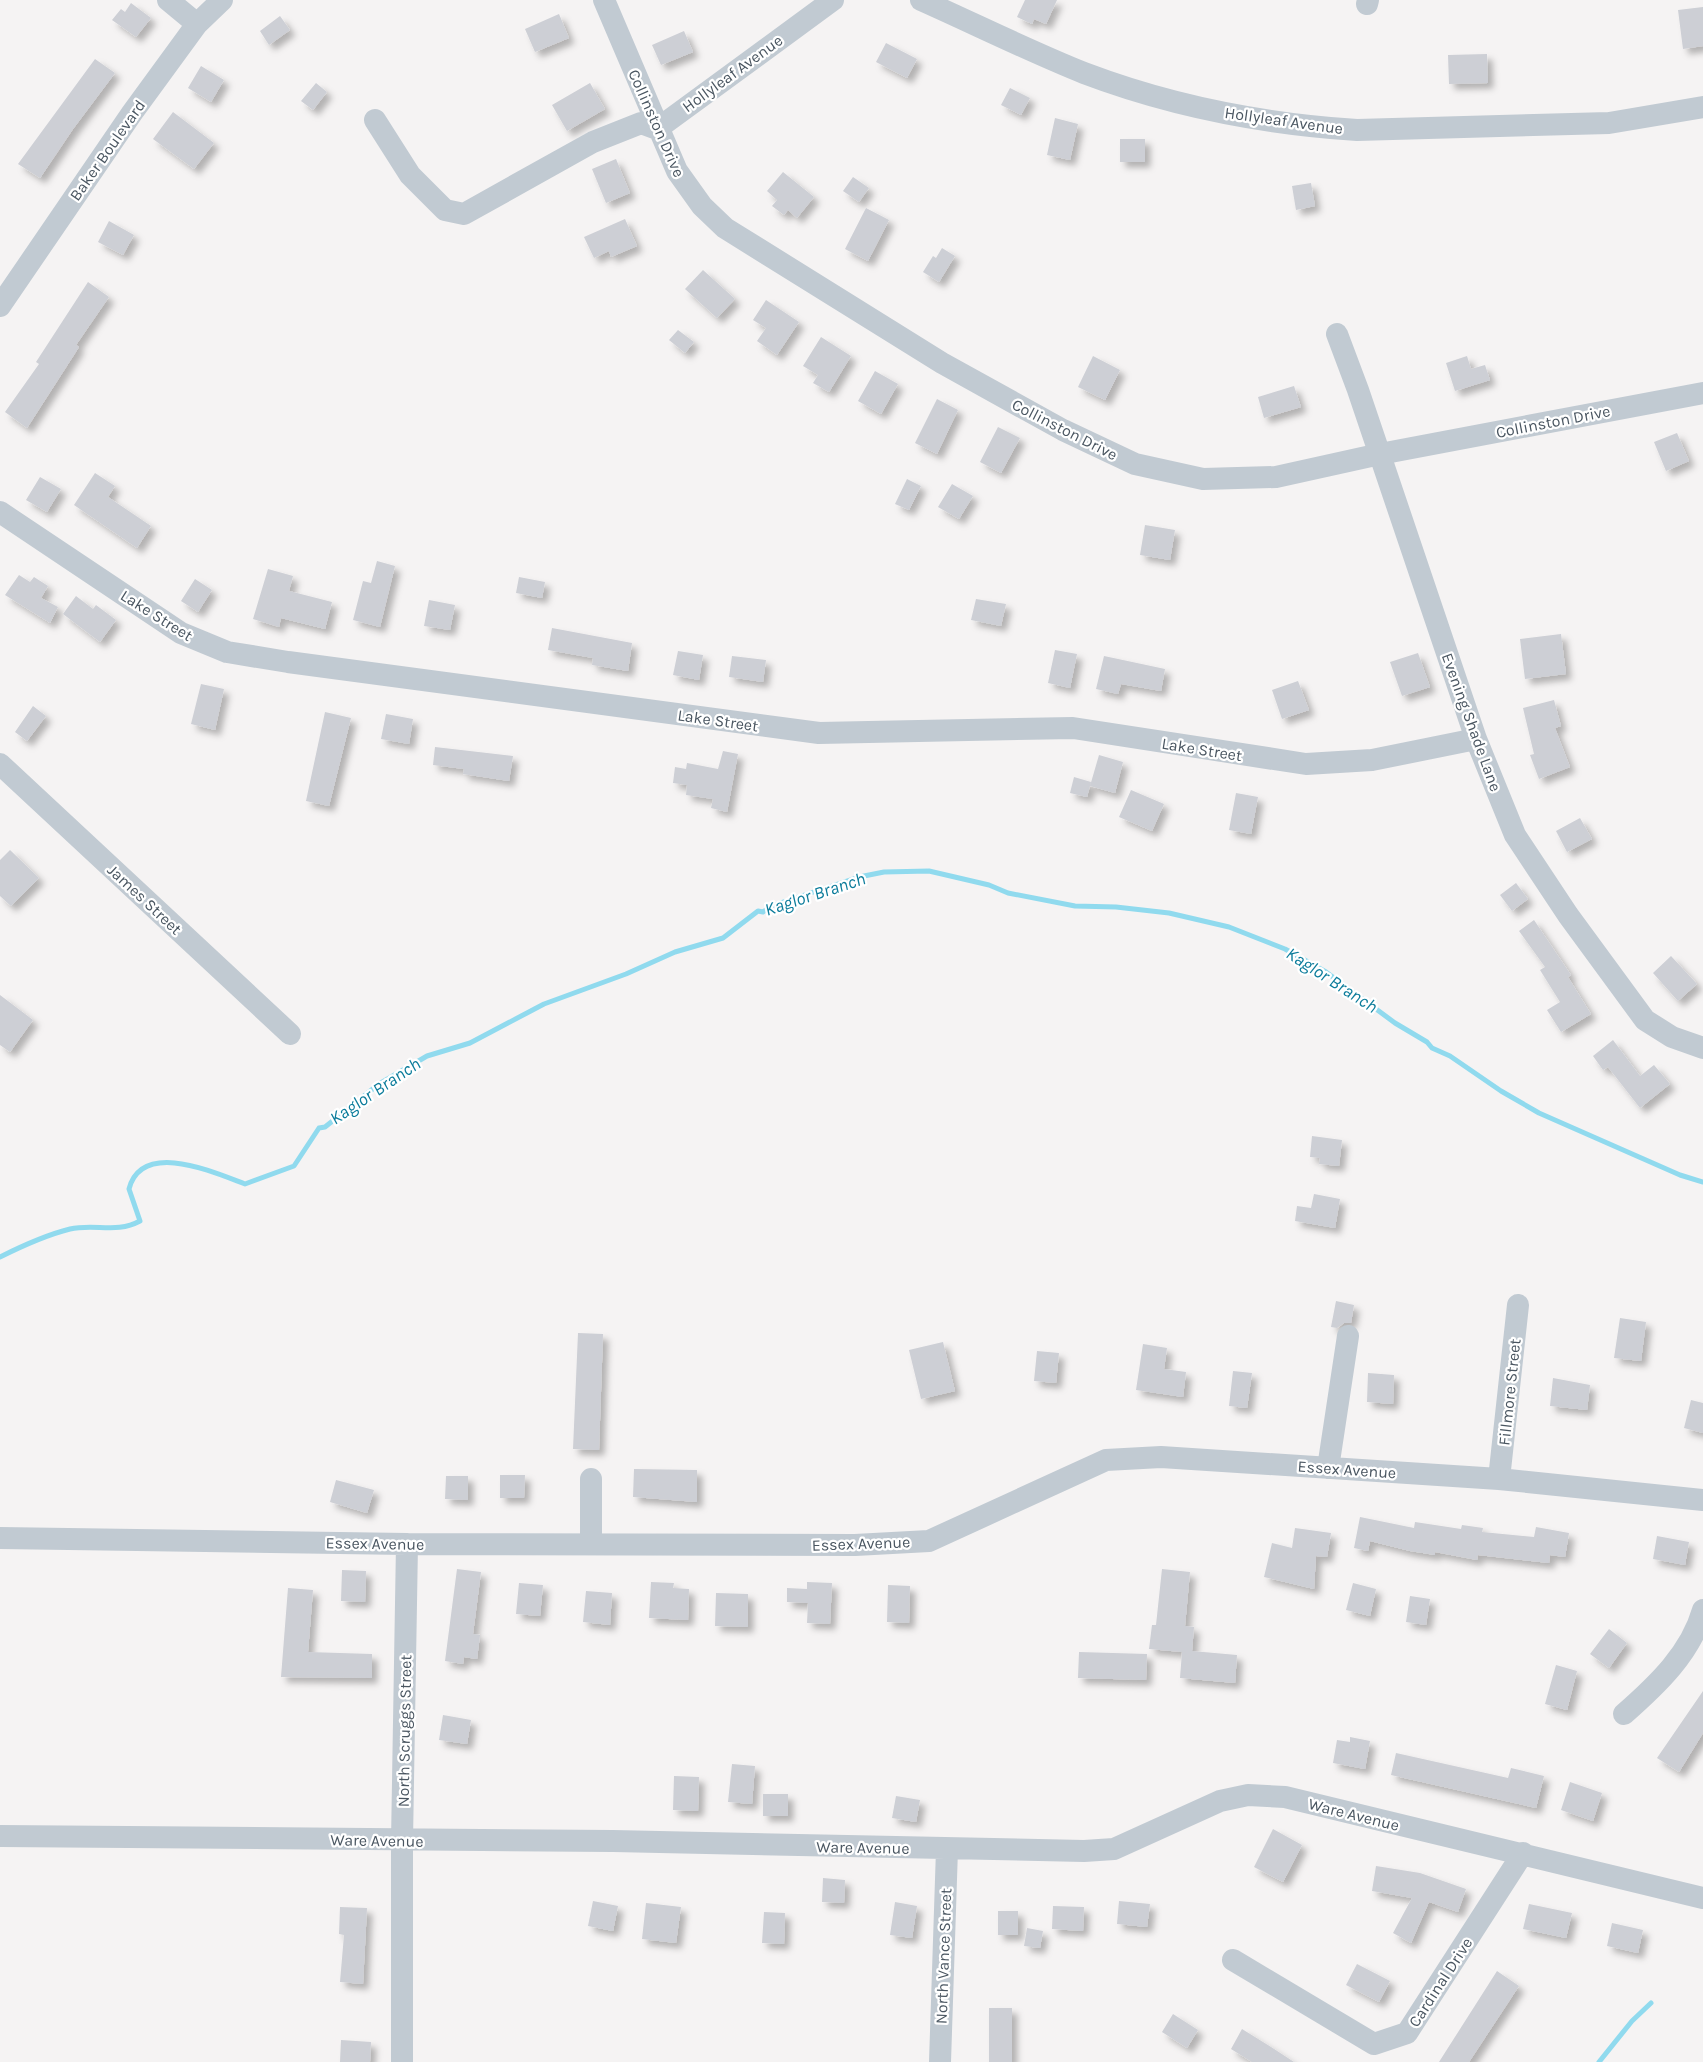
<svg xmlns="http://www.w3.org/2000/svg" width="1703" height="2062" viewBox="0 0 1703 2062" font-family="Karla,sans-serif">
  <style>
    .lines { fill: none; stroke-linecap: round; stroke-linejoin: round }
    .stream { stroke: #90daee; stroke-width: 5 }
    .building { fill: #cdcfd5; filter: url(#shadow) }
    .minor { stroke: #c1cad2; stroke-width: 22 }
    .labels { text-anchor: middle; stroke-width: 4.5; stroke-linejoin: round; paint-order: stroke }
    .street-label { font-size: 16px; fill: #4a5661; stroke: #fff }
    .water-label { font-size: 18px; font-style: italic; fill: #0c7c9b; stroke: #fff }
  </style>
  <defs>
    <filter id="shadow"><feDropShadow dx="5.5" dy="5.5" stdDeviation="3" flood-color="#0004"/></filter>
  </defs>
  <rect width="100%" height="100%" fill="#f5f3f3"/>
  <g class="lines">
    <path class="stream" d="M0,1257C22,1246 46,1235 70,1229C95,1223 116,1234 140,1221L129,1189C142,1140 213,1172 245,1184L294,1166L319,1128L325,1127L379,1084L427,1056L470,1043L544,1004L626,974L675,952L723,938L758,911L763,912L771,906L859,877L884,872L929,871L989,885L1008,893L1075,906L1116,907L1169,913L1229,927L1285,949L1326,972L1395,1023L1427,1042L1432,1048L1450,1056L1501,1091L1539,1113L1680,1175L1703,1182
      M1599,2062L1632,2021L1651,2003"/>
  </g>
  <path class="building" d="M1025,0H1057L1046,24L1034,19L1032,24L1017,17Z
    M131,3L151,18L136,37L112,20L121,9L125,12Z
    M1703,7V46L1683,49L1678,10Z
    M559,14L569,38L535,52L525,29Z
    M280,16L290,30L269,45L260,31Z
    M684,31L693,52L661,65L652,45Z
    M886,43L917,59L907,78L876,62Z
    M1487,54L1488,83L1449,84L1448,55Z
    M95,59L115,73L73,129L40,178L18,164Z
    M201,66L224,80L211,102L188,88Z
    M316,83L327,92L313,110L301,101Z
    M590,83L605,109L567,131L552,105Z
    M1010,88L1030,98L1021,115L1001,105Z
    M173,112L214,143L194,169L153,139Z
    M1055,118L1078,124L1070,160L1047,155Z
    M1120,139H1145V162H1120Z
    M616,159L630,193L606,203L592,169Z
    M783,172L814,197L797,218L788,210L784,215L772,206L777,200L767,191Z
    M853,177L869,188L859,202L843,191Z
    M1311,183L1315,206L1296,210L1292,186Z
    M866,208L889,220L868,261L845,249Z
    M625,219L637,246L611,257L609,251L594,258L584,237Z
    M109,221L134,235L123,255L98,242Z
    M942,248L955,256L939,282L923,272L933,256L936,258Z
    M703,270L735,299L717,318L685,289Z
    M88,282L109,297L76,345L79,347L27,428L5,412L39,364L36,362Z
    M766,300L799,322L777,355L757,341L766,328L753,320Z
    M678,330L694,342L685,353L669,340Z
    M821,337L851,356L829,392L813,383L818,375L803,366Z
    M1093,356L1120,370L1105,400L1078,387Z
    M1467,356L1471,369L1485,365L1490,380L1455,391L1446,363Z
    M875,371L898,384L881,414L858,401Z
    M1294,386L1301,407L1264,418L1258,397Z
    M937,399L958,410L937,454L915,443Z
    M998,427L1020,438L1001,473L980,462Z
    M1677,433L1689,461L1666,471L1654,442Z
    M95,473L115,486L108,497L151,526L137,548L74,505Z
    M40,477L61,489L47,512L26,500Z
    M907,479L921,486L909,510L895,504Z
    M952,484L973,496L959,519L938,507Z
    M1145,525L1175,530L1170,560L1140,555Z
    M377,561L395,566L380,627L353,620L363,581L371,583Z
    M268,569L293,576L289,591L332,602L325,629L281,618L279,627L253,619Z
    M19,575L30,582L34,577L48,586L41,598L58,607L50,623L5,595Z
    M519,577L545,582L542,598L516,593Z
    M195,579L212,590L198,612L181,601Z
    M76,596L93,609L96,605L116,620L100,642L63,614Z
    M976,599L1006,604L1001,626L971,620Z
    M429,600L455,605L450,630L424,626Z
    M552,628L632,643L628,671L592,665L593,658L548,650Z
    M1561,634L1566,674L1525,679L1520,639Z
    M1055,650L1077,654L1070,688L1048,683Z
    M678,651L703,655L699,680L673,675Z
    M1418,653L1430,687L1402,696L1390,662Z
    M732,656L766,660L763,682L729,677Z
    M1104,656L1165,669L1161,691L1121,684L1118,694L1096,689Z
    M1298,681L1309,710L1282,719L1272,690Z
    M201,684L224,689L215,730L191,724Z
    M1554,700L1561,726L1555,728L1570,767L1539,779L1530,755L1534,754L1523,708Z
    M33,706L46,716L27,741L15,732Z
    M325,712L351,718L329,806L306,801Z
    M386,714L413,719L409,744L381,739Z
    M435,747L513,756L509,781L463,774L464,769L433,765Z
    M723,751L738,754L727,812L711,808L713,799L686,795L687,785L673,783L675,767L686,769L687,763L718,769Z
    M1099,755L1123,762L1115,793L1090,786Z
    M1074,777L1091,782L1087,797L1070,793Z
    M1131,790L1164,804L1152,831L1119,817Z
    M1236,793L1258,797L1251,834L1229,830Z
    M1580,818L1592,839L1567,852L1556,831Z
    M10,850L39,878L11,906L0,896V860Z
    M1516,883L1528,899L1512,911L1500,895Z
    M1534,920L1571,975L1568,977L1591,1014L1561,1032L1547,1010L1560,1002L1540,970L1545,967L1519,931Z
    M1671,956L1697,984L1678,1001L1653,973Z
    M0,995L33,1020L10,1052L0,1045Z
    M1613,1040L1640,1076L1654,1065L1670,1084L1640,1108L1608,1067L1603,1070L1593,1056Z
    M1312,1136L1342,1140L1339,1166L1319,1164L1320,1158L1310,1157Z
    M1314,1194L1340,1199L1335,1228L1295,1221L1297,1206L1311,1208Z
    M1336,1301L1354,1305L1351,1323H1344L1337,1328L1331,1327Z
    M1620,1318L1646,1322L1641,1361L1614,1358Z
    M578,1333L603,1334L599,1450L573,1449Z
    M943,1342L955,1391L921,1399L909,1350Z
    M1143,1344L1167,1348L1164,1369L1186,1372L1183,1397L1136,1390Z
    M1037,1351L1059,1353L1056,1383L1034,1381Z
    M1233,1371L1252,1373L1247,1408L1229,1406Z
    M1368,1373L1394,1375L1393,1404L1367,1402Z
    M1553,1378L1590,1385L1587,1410L1550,1406Z
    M1691,1400L1703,1403V1433L1684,1428Z
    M634,1469L697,1470V1502L633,1497Z
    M500,1475H525L524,1498H500Z
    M446,1476H468V1500L445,1499Z
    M336,1480L374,1490L367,1513L330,1502Z
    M1360,1517L1414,1528L1415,1522L1461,1529L1462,1525L1483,1528L1482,1532L1534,1537L1536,1527L1569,1533L1565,1557L1550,1555L1549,1563L1478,1555L1477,1560L1435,1552V1555L1410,1551L1370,1541L1368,1551L1354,1548Z
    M1295,1528L1331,1533L1327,1557L1316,1556L1314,1589L1264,1577L1272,1543L1292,1548Z
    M1657,1536L1689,1542L1685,1565L1653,1559Z
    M457,1569L481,1572L473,1634L480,1635L477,1659L464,1657L463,1664L445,1661Z
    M1162,1569L1190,1572L1185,1626L1194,1627L1192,1651L1237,1655L1235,1683L1180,1678L1182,1652L1149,1649L1152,1625H1156Z
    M342,1570L366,1571L365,1602L341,1601Z
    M651,1582L674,1583L673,1588L689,1589L688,1620L649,1618Z
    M807,1582L832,1583L830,1624L807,1623L808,1603L787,1602V1588L807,1589Z
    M519,1583L543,1585L540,1616L516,1614Z
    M1353,1583L1376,1589L1370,1616L1346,1610Z
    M888,1585L910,1586L909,1623L887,1622Z
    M288,1588L313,1590L308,1652L372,1654V1678L281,1677Z
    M586,1591L612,1593L610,1625L583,1622Z
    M716,1593L748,1594V1627L715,1626Z
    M1410,1596L1430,1599L1426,1625L1406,1622Z
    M1609,1629L1627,1643L1609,1668L1590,1654Z
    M1079,1652L1147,1654L1146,1680L1078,1678Z
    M1556,1665L1577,1671L1567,1710L1545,1704Z
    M1703,1691V1733L1679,1772L1657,1758Z
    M443,1715L471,1720L467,1744L439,1740Z
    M1350,1737L1370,1741L1365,1769L1333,1763L1337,1740L1350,1742Z
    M1396,1753L1508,1778L1511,1768L1544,1776L1536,1808L1391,1775Z
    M732,1764L755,1766L752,1804L728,1802Z
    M674,1776L699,1777L698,1811L673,1810Z
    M1570,1782L1602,1793L1593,1821L1561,1810Z
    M763,1794H788V1816H763Z
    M896,1796L920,1800L916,1822L892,1818Z
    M1273,1829L1302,1845L1283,1882L1254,1867Z
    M1376,1866L1420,1873L1466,1889L1458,1912L1429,1902L1411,1943L1393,1933L1412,1898L1372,1891Z
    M823,1878L845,1880L844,1903L822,1902Z
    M593,1901L618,1906L613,1931L588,1926Z
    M1119,1901L1150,1904L1147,1927L1117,1924Z
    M895,1902L917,1906L912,1938L890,1935Z
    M646,1903L681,1907L676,1943L642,1939Z
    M1529,1904L1572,1913L1566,1938L1523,1929Z
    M1053,1906L1084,1907L1083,1931L1052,1929Z
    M340,1907L367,1908L363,1984L340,1982L344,1935L339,1934Z
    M998,1911H1018V1935H998Z
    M764,1912L785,1913L784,1944L762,1943Z
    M1612,1923L1643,1930L1638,1953L1607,1946Z
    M1027,1928L1043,1931L1040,1948L1024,1946Z
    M1357,1964L1390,1981L1379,2002L1346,1985Z
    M1497,1971L1519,1986L1469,2062H1439Z
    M989,2008H1012V2062H989Z
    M1173,2014L1198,2030L1187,2048L1162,2032Z
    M1242,2029L1271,2047L1294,2062H1252L1231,2049Z
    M341,2040L371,2042L370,2062H340Z"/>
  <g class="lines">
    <path class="minor" d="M168,0L197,24
      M604,0L677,171L702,206L725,228L942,363L1063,430L1135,464L1203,479L1276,477L1380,454L1703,393
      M921,0C975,24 1029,51 1084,73C1171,106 1265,124 1357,130L1609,123L1703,107
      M1367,4L1368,0
      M375,120L410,175L445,210L464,214L593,142L641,123L657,129L833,0
      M0,306L132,113L197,24L222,0
      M1337,334L1358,390L1476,739L1515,835L1568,915L1645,1020L1672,1037L1703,1048
      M0,512L181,633L227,652L288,662L819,733L1073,728L1306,764L1372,760L1476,739
      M0,764L290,1034
      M1328,1468L1348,1336
      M1499,1479L1518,1305
      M0,1538L407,1544L855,1545L929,1541L1106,1460L1161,1457L1499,1479L1703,1500
      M591,1544V1479
      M1624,1714C1657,1685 1691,1653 1703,1610
      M0,1836L613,1841L1084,1851L1114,1849L1220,1801L1248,1795L1285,1797L1703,1898
      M1233,1960L1374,2044L1407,2033L1523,1853
      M402,2062V1841L407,1544
      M940,2062L947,1849"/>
  </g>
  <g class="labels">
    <g class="street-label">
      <text transform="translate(732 73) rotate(-36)" y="6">Hollyleaf Avenue</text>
      <text transform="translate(1284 120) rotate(8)" y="6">Hollyleaf Avenue</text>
      <text transform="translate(657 123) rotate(66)" y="6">Collinston Drive</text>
      <text transform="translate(107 150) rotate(-55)" y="6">Baker Boulevard</text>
      <text transform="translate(1553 421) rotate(-11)" y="6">Collinston Drive</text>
      <text transform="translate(1065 429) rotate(27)" y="6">Collinston Drive</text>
      <text transform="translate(157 615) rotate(32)" y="6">Lake Street</text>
      <text transform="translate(718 720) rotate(8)" y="6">Lake Street</text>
      <text transform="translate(1472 722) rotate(70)" y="6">Evening Shade Lane</text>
      <text transform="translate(1202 749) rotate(9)" y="6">Lake Street</text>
      <text transform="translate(145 899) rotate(43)" y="6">James Street</text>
      <text transform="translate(1509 1392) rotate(-84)" y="6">Fillmore Street</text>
      <text transform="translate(1347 1469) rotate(4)" y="6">Essex Avenue</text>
      <text transform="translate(375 1543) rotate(1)" y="6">Essex Avenue</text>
      <text transform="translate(861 1543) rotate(-2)" y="6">Essex Avenue</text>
      <text transform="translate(404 1731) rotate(-89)" y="6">North Scruggs Street</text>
      <text transform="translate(1354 1814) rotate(14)" y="6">Ware Avenue</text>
      <text transform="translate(377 1840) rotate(1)" y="6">Ware Avenue</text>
      <text transform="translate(863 1847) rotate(1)" y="6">Ware Avenue</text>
      <text transform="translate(943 1956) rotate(-88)" y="6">North Vance Street</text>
      <text transform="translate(1440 1982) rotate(-57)" y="6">Cardinal Drive</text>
    </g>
    <g class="water-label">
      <text transform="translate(815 894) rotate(-18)" y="6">Kaglor Branch</text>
      <text transform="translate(1332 980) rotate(33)" y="6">Kaglor Branch</text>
      <text transform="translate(375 1091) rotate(-34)" y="6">Kaglor Branch</text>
    </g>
  </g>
</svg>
